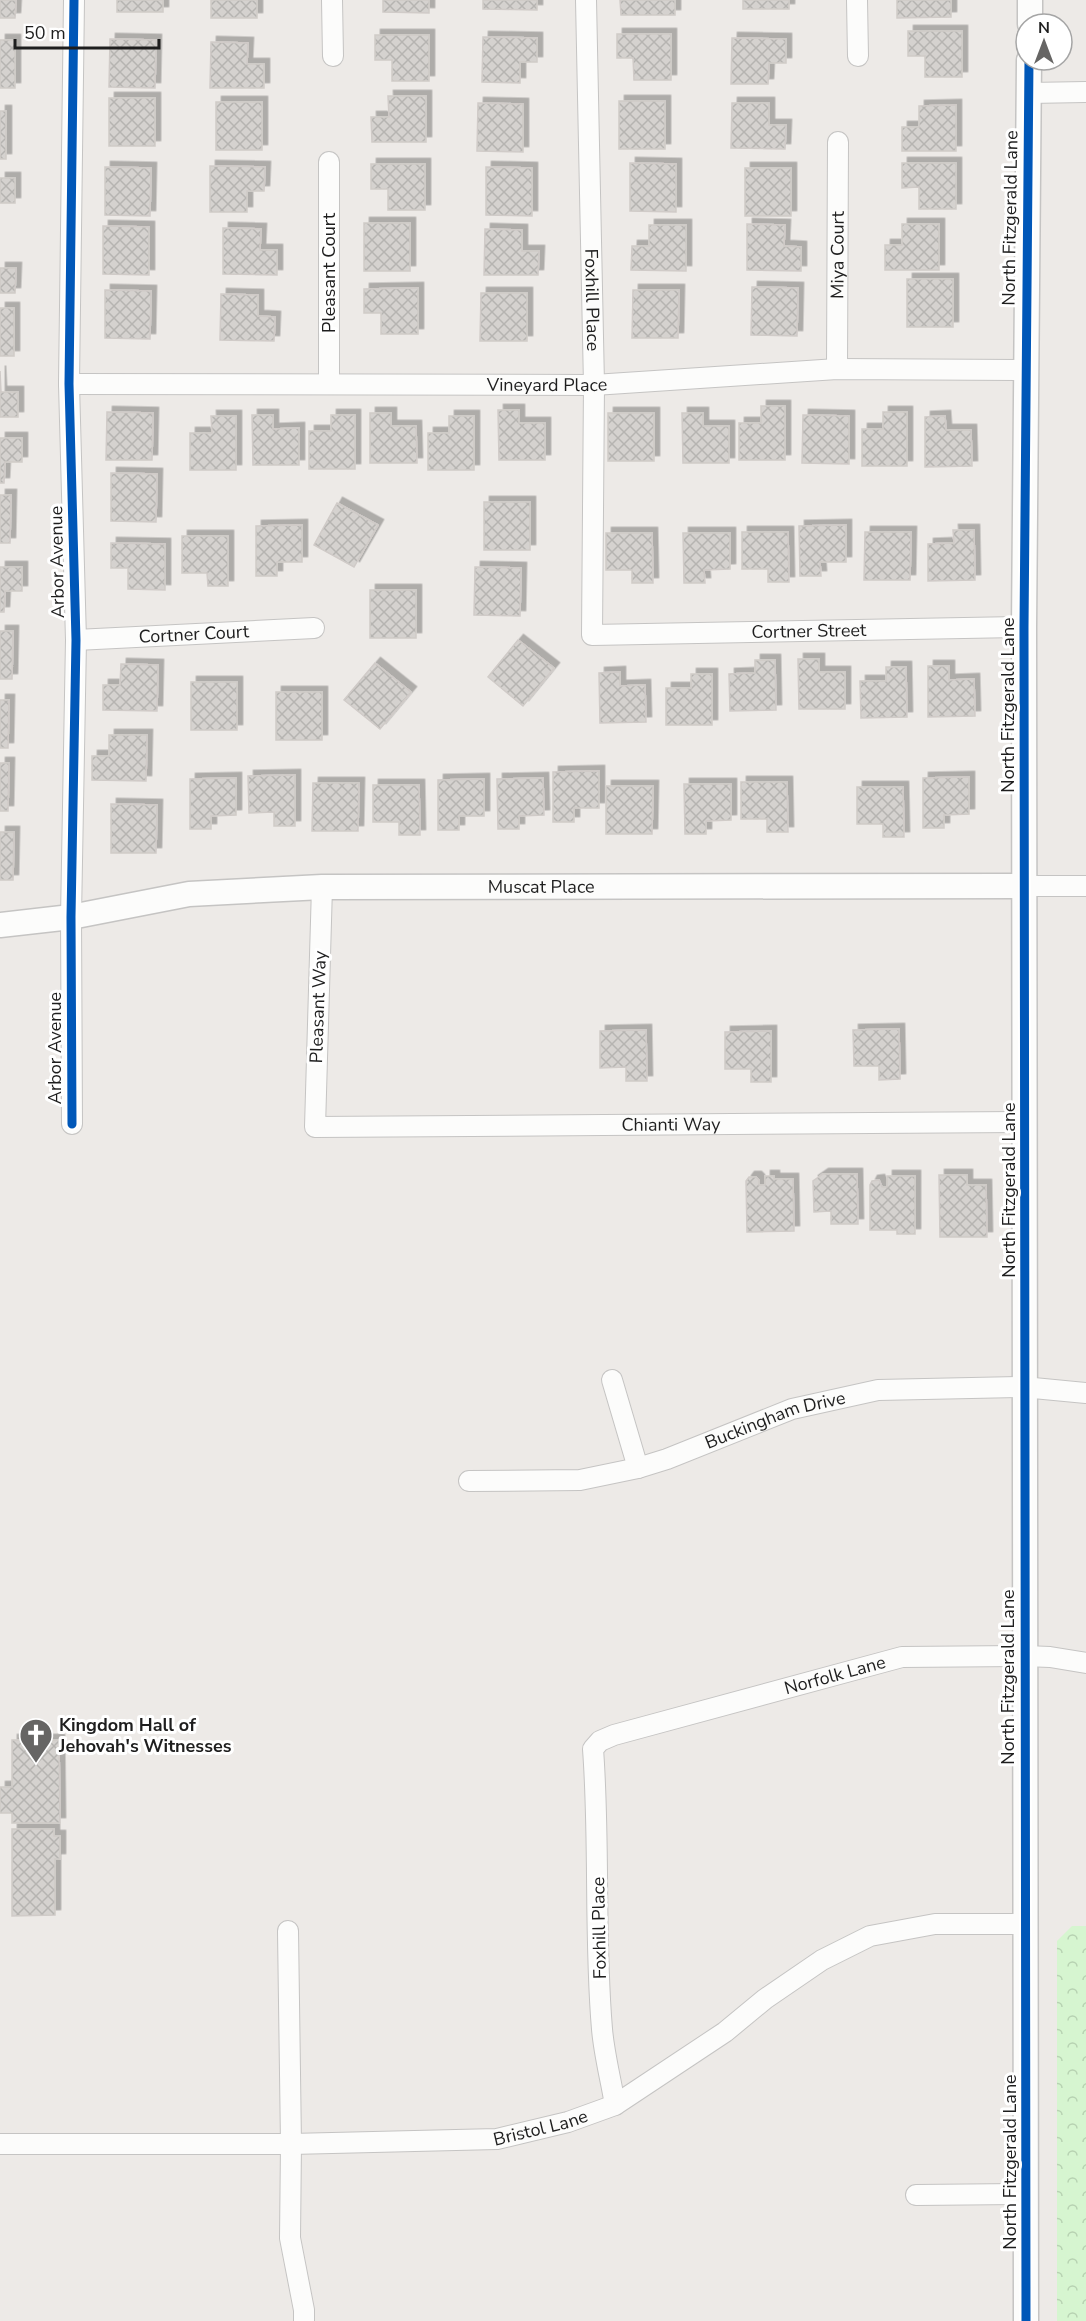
<svg xmlns="http://www.w3.org/2000/svg" width="1086" height="2321" viewBox="0 0 1086 2321" font-family="'Nunito Sans',sans-serif">
  <style>
    .park { fill: url(#park-crowns) }
    .building { fill: url(#building-cross-hatch); stroke: #d0cbc8; stroke-width: 1.5; filter: url(#shadow) }
    .lines { fill: none; stroke-linecap: round; stroke-linejoin: round }
    .minor-casing { stroke: #c5c4c3; stroke-width: 22 }
    .tertiary-casing { stroke: #c5c4c3; stroke-width: 27 }
    .minor { stroke: #fcfcfb; stroke-width: 20 }
    .tertiary { stroke: #fcfcfb; stroke-width: 24 }
    .cycleway-casing { stroke: #fff; stroke-width: 13 }
    .cycleway { stroke: #0057b8; stroke-width: 9 }
    .labels { text-anchor: middle; stroke-width: 6; stroke-linejoin: round; paint-order: stroke }
    .street-label { font-size: 18px; fill: #1e1e1e; stroke: #fff }
    .poi-label { font-size: 18px; font-weight: bold; fill: #1e1e1e; stroke: #fff; text-anchor: start }
  </style>
  <defs>
    <pattern id="park-crowns" width="20" height="18" patternUnits="userSpaceOnUse" patternTransform="scale(1.5)"><rect width="20" height="18" fill="#d6f5d0"/><path d="M2 6a3 3 0 1 1 6 0M12 15a3 3 0 1 1 6 0" fill="none" stroke="#b7d2b2"/></pattern>
    <pattern id="building-cross-hatch" width="8" height="8" patternUnits="userSpaceOnUse" patternTransform="scale(1.5)"><rect width="8" height="8" fill="#d5d2cf"/><path d="M0 0l8 8M0 8l8-8" fill="none" stroke="#b6b4b1"/></pattern>
    <filter id="shadow"><feDropShadow dx="5.5" dy="-5.5" stdDeviation="0" flood-color="#0004"/></filter>
  </defs>
  <rect width="100%" height="100%" fill="#edeae7"/>
  <path class="park" d="M1072,1926H1086V2321H1057V1941Z"/>
  <path class="building" d="M0,0H16L15,18H0Z
    M117,0H163V12H117Z
    M211,0H257V18H211Z
    M383,0H429V13L383,12Z
    M483,0H537V10L483,9Z
    M620,0H675V15H621Z
    M743,0H789V9H743Z
    M897,0H951V17L897,18Z
    M908,31H962V77H925V56H908Z
    M617,34H671V80H634L633,58H617Z
    M375,35H429V81H392V60H375Z
    M483,37L537,38V62H520V83L482,82Z
    M732,38L786,39V63H769L768,84H731Z
    M110,39L156,40L155,88L109,87Z
    M0,40H15V88H0Z
    M211,42L248,43L247,64H264V88H210Z
    M388,96H426V142H372L371,117H389Z
    M109,98H155V146H109Z
    M619,101H665V149H619Z
    M216,102H262V150H216Z
    M478,103L523,104V152L477,151Z
    M732,103H769V125H786L785,149L731,148Z
    M956,105V151H902V127H919V106Z
    M0,111H6V159H0Z
    M630,163L676,164V212L630,211Z
    M902,163H956V209H919V187L902,188Z
    M371,164H425V210H388V189H371Z
    M210,166L265,167L264,191H247V212H210Z
    M105,167L151,168L150,216L105,215Z
    M486,167L532,168V216L486,215Z
    M745,168H791V216H745Z
    M0,178H15V203H0Z
    M364,223H410V271H364Z
    M747,224L785,225L784,246L801,247V271L747,270Z
    M902,224H939V270H885V245H902Z
    M649,225H686V271L631,270L632,246H649Z
    M103,226L149,227V275L103,274Z
    M223,228L261,229L260,250H277V275L223,274Z
    M485,229L522,230V251H539L538,275H484Z
    M0,268H16L15,293H0Z
    M907,279H953V327H907Z
    M752,287L798,288L797,336L751,335Z
    M418,288V334H381V313H364V289Z
    M105,290L151,291L150,339L105,338Z
    M633,290H679L678,338H632Z
    M481,293H527V341H480Z
    M221,294L258,295V316L275,317L274,341L220,340Z
    M0,308H14V356H0Z
    M0,371L1,392H18V417H0Z
    M761,406H785V460H739V423H761Z
    M498,410H519V423H545V460H499Z
    M107,412L153,413L152,460H106Z
    M883,412H907V466H862V429H883Z
    M370,413H391V426H416L417,463H370Z
    M608,413H654V461H608Z
    M682,413H703V426H729V463H683Z
    M252,415H273V429L299,428V465H253Z
    M331,415H355V469H309V431H331Z
    M803,415L849,416V464L802,463Z
    M211,416H236V470H190V433H212Z
    M449,416H474V470H428V433H449Z
    M945,416L946,430H971L972,466L925,467V417Z
    M0,438H22V462H5L4,483H0Z
    M111,473L157,474L156,522L111,521Z
    M0,495H11L10,543H0Z
    M484,502H530V550H484Z
    M337,503L378,525L354,567L314,545Z
    M302,525V562H277V576H256V526Z
    M846,525V562H820L821,576H800L799,526Z
    M953,530H974L975,580L928,581V544L954,543Z
    M742,532H788L789,582H768V569H742Z
    M865,532H911L910,580H864Z
    M606,533H652L653,583H632V570H606Z
    M683,533H730V569L704,570L705,583H684Z
    M182,536H228V586H208L207,573H182Z
    M111,543L165,544V590L128,589V568H111Z
    M0,567H22V591H5L4,612H0Z
    M475,567L521,568L520,616L474,615Z
    M370,590H416V638H370Z
    M0,631H13L12,679H0Z
    M518,640L554,668L523,706L488,677Z
    M798,659H819V672H845V709H799Z
    M755,660H775L776,710L730,711L729,674L755,673Z
    M375,663L411,692L380,729L344,700Z
    M121,664L158,665L157,711L103,710V685H120Z
    M928,666H949V680L974,679L975,716L928,717Z
    M886,667H906L907,717L861,718L860,681H886Z
    M620,672V686L645,685L646,722L600,723L599,673Z
    M691,674H712V725H666V688H691Z
    M191,682H237V730H191Z
    M276,692H322V740H276Z
    M0,700H9L8,748H0Z
    M109,735H147L146,781L92,780V756H109Z
    M0,763H9L8,811H0Z
    M599,771V808H574V822H553V772Z
    M295,775V826H274V812L249,813L248,776Z
    M969,777V814L944,815V828H923V778Z
    M236,778V815L211,816V829H190V779Z
    M543,778L544,815L519,816V829H498L497,779Z
    M484,779V816H459V830H438V780Z
    M741,782H787L788,832H767V819H741Z
    M313,783H359L358,831H312Z
    M684,784H731V820L706,821V834H685Z
    M373,785H419L420,835H399V822H373Z
    M606,786H653L652,834H606Z
    M857,787H903L904,837H883V824H857Z
    M111,804L157,805L156,853H111Z
    M0,832H14L13,880H0Z
    M899,1029L900,1079L879,1080V1066H854L853,1030Z
    M646,1030L647,1081H626V1067L600,1068V1031Z
    M771,1031V1082H751V1069H725V1032Z
    M823,1174H857L858,1224H831V1211L814,1212L813,1181Z
    M939,1175H967V1185H986L987,1237H940Z
    M765,1176H774V1179H793L794,1231L747,1232L746,1181L749,1177H756L759,1180V1185H765Z
    M887,1176H915V1234H897V1230H870V1185L872,1181L879,1180L882,1187H887Z
    M12,1740H59L60,1823H12V1813H0V1787H12Z
    M12,1829H54V1836H60V1859H55V1915L12,1916Z"/>
  <g class="lines">
    <g class="minor-casing">
      <g id="minor">
        <path d="M332,0L333,56"/>
        <path id="s1" d="M586,0L594,385L592,635L1024,627"/>
        <path d="M857,0L858,56"/>
        <path d="M1029,93L1086,92"/>
        <path d="M329,162V383"/>
        <path id="s2" d="M837,369L838,142"/>
        <path id="s3" d="M69,384L594,385L837,369L1025,370"/>
        <path id="s4" d="M76,640L314,628"/>
        <path d="M1026,886H1086"/>
        <path id="s5" d="M322,887L315,1127L1026,1122"/>
        <path d="M72,1124L71,917L76,640L69,384L74,0"/>
        <path d="M612,1380L638,1468"/>
        <path id="s6" d="M469,1481L580,1480L638,1468L667,1459L792,1409L878,1390L1023,1387L1086,1393"/>
        <path d="M288,1931L291,2144L290,2238L304,2310V2321"/>
        <path id="s7" d="M615,2105C611,2080 604,2054 602,2029C594,1936 600,1842 593,1749L600,1741L614,1735L902,1657L1025,1656L1050,1657L1086,1663"/>
        <path id="s8" d="M0,2144H291L497,2139L568,2122L615,2105L725,2032L765,1999L822,1960L870,1936L935,1924H1026"/>
        <path d="M916,2195L1026,2194"/>
      </g>
    </g>
    <g class="tertiary-casing">
      <g id="tertiary">
        <path d="M1030,24V0"/>
        <path id="s9" d="M0,925L71,917L189,894L322,887L1026,886"/>
        <path d="M1026,2321L1024,627L1029,60"/>
      </g>
    </g>
    <use href="#minor" class="minor"/>
    <use href="#tertiary" class="tertiary"/>
    <g class="cycleway-casing">
      <path id="cycleway" d="M72,1124L71,917L76,640L69,384L74,0
        M1026,2321L1024,627L1029,60"/>
    </g>
    <use href="#cycleway" class="cycleway"/>
  </g>
  <defs>
    <g id="church-pin" transform="scale(1.725)"><path d="M0 17L-7.5 6A9.5 9.5 0 1 1 7.5 6Z" fill="#666564" stroke="#fff"/><path d="M-1.2-6h2.4v3.5h3.3v2.4h-3.3V6h-2.4V-.1h-3.3v-2.4h3.3Z" fill="#fff"/></g>
  </defs>
  <g fill-rule="evenodd">
    <use href="#church-pin" x="36" y="1735"/>
  </g>
  <g class="labels">
    <g class="street-label">
      <text transform="translate(1010 218) rotate(-89)" y="6">North Fitzgerald Lane</text>
      <text dy="6" stroke="none"><textPath href="#s2" startOffset="114">Miya Court</textPath></text>
      <text transform="translate(329 273) rotate(-90)" y="6">Pleasant Court</text>
      <text dy="6" stroke="none"><textPath href="#s1" startOffset="300">Foxhill Place</textPath></text>
      <text dy="6" stroke="none"><textPath href="#s3" startOffset="478">Vineyard Place</textPath></text>
      <text transform="translate(57 562) rotate(-91)" y="6">Arbor Avenue</text>
      <text dy="6" stroke="none"><textPath href="#s1" startOffset="852">Cortner Street</textPath></text>
      <text dy="6" stroke="none"><textPath href="#s4" startOffset="118">Cortner Court</textPath></text>
      <text transform="translate(1008 705) rotate(-90)" y="6">North Fitzgerald Lane</text>
      <text dy="6" stroke="none"><textPath href="#s9" startOffset="544">Muscat Place</textPath></text>
      <text transform="translate(318 1007) rotate(-88)" y="6">Pleasant Way</text>
      <text transform="translate(55 1048) rotate(-90)" y="6">Arbor Avenue</text>
      <text dy="6" stroke="none"><textPath href="#s5" startOffset="596">Chianti Way</textPath></text>
      <text transform="translate(1009 1190) rotate(-90)" y="6">North Fitzgerald Lane</text>
      <text dy="6" stroke="none"><textPath href="#s6" startOffset="316">Buckingham Drive</textPath></text>
      <text dy="6" stroke="none"><textPath href="#s7" startOffset="612">Norfolk Lane</textPath></text>
      <text transform="translate(1008 1677) rotate(-90)" y="6">North Fitzgerald Lane</text>
      <text transform="translate(599 1928) rotate(-91)" y="6">Foxhill Place</text>
      <text dy="6" stroke="none"><textPath href="#s8" startOffset="542">Bristol Lane</textPath></text>
      <text transform="translate(1010 2162) rotate(-90)" y="6">North Fitzgerald Lane</text>
    </g>
    <g class="poi-label">
      <text x="59" y="1731">Kingdom Hall of<tspan x="59" dy="21">Jehovah's Witnesses</tspan></text>
    </g>
  </g>
  <g transform="translate(1044 42)"><circle r="28" fill="#ffffff" stroke="#a5a5a5" stroke-width="1.5"/>
  <path d="M0-4.5L10 22L0 15L-10 22Z" fill="#666564"/>
  <text y="-9" font-size="16" font-weight="bold" text-anchor="middle" fill="#1e1e1e">N</text>
  </g>
  <path d="M15 39v9h144v-9" fill="none" stroke="#1e1e1e" stroke-width="3"/>
  <text x="24" y="39" font-size="18" fill="#1e1e1e" stroke="#ffffff" stroke-width="4.5" paint-order="stroke">50 m</text>
</svg>
